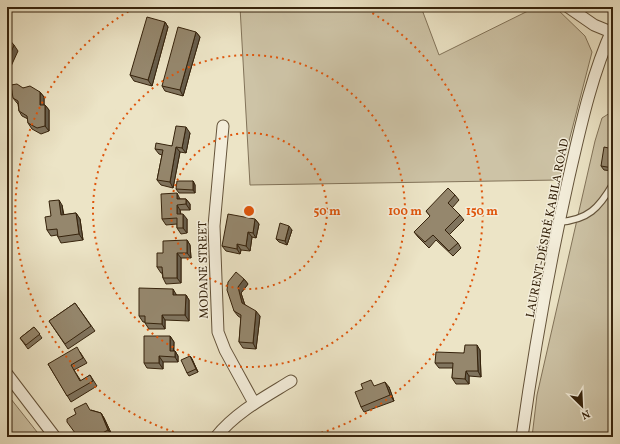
<svg xmlns="http://www.w3.org/2000/svg" width="620" height="444" viewBox="0 0 620 444" font-family="Vollkorn,serif">
  <style>
    .green { fill: #cdc3a6; stroke: #827359 }
    .lines { fill: none; stroke-linecap: round; stroke-linejoin: round }
    .service-casing { stroke: #64533a; stroke-width: 8 }
    .minor-casing { stroke: #64533a; stroke-width: 13 }
    .service { stroke: #f3edda; stroke-width: 5.5 }
    .minor { stroke: #f3edda; stroke-width: 11 }
    .wall { fill: #80745e; stroke: #36230c }
    .shaded-wall { fill: #685e4c; stroke: #36230c }
    .building { fill: #95876d; stroke: #36230c }
    .ring { fill: none; stroke: #df560c; stroke-width: 2; stroke-dasharray: 2 4 }
    .labels { text-anchor: middle; stroke-width: 3; stroke-linejoin: round; paint-order: stroke }
    .street-label { font-size: 12px; fill: #36230c; stroke: #f3edda }
    .centre { fill: #df560c; stroke: #f3edda; stroke-width: 2 }
    .ring-label { font-size: 12px; text-anchor: middle; font-weight: bold; fill: #df560c; stroke: #f3edda; stroke-width: 3; stroke-linejoin: round; paint-order: stroke }
  </style>
  <rect width="100%" height="100%" fill="#ece4c6"/>
  <filter id="stains"><feTurbulence type="fractalNoise" baseFrequency=".005" numOctaves="4"/><feColorMatrix values="0 0 0 0 .2 0 0 0 0 .09 0 0 0 0 .02 0 0 0 .5 -.17"/></filter>
  <radialGradient id="worn" r=".72"><stop offset=".6" stop-color="#630" stop-opacity="0"/><stop offset="1" stop-color="#630" stop-opacity=".3"/></radialGradient>
  <path class="green" d="M240,7H421L439,55L536,7H555L585,36L592,52L559,180L250,185Z
    M613,111V316L611,321L613,324V437H532L537,395L595,141L602,118Z
    M7,394L41,437H7Z"/>
  <g class="lines">
    <g class="service-casing">
      <path id="service" d="M559,222C588,220 599,208 613,184"/>
    </g>
    <g class="minor-casing">
      <path id="minor" d="M568,7L594,25L611,32
        M223,126L214,226L218,332L225,350L254,403
        M7,374L55,437
        M216,437C236,412 265,397 291,381
        M522,437C534,351 549,266 568,181C580,129 591,76 613,28"/>
    </g>
    <use href="#service" class="service"/>
    <use href="#minor" class="minor"/>
  </g>
  <path class="wall" d="M165,22L168,27L152,86L134,81L130,75Z
    M196,32L200,37L183,96L165,91L162,86Z
    M23,88L40,92L44,97V105H45L49,110V131L41,134L32,129L28,123V119L22,116L19,111L18,104L17,103L13,98Z
    M190,133L186,153L180,152L173,188L161,185L157,180L162,155L159,154L155,149L172,146Z
    M613,149V171L604,170L601,166Z
    M193,181L195,185V193H179L176,189Z
    M455,195L459,200L452,208L460,215L464,220L449,235L458,243L461,248L453,256L436,240L429,248L418,237L414,232L430,216L426,211Z
    M180,199H186L190,204V210H180L181,214L187,219V233L181,234L177,228V224L166,225L162,219Z
    M62,205L64,215L76,213L80,219L83,240L61,243L57,235L51,236L47,230L51,216Z
    M255,219L259,224L256,238L252,237L250,251L241,250L240,254L226,251L222,246Z
    M292,230L287,245L279,242L276,239Z
    M187,240L190,245L191,258H181V283L166,284L163,278L162,273H161L157,267L163,253Z
    M244,279L248,284L241,293L245,305L260,316L256,349L243,348L239,342L241,318L238,316L234,311Z
    M176,294V295H186L189,300V321L165,320V329H149L145,323V322H143L139,316Z
    M75,303L95,331L68,349L49,321Z
    M34,327L42,338L28,349L20,338Z
    M170,336L174,342V351H175L178,356V362H163V369L147,368L144,363Z
    M480,350L481,377L469,376V384H456L452,378L453,368H439L435,363L464,353Z
    M80,352L87,363L74,370L81,381L90,375L97,386L71,402L48,364Z
    M190,356L192,359L198,372L189,376L187,373Z
    M375,386L389,387L394,401L364,412L361,407Z
    M91,410L101,413L104,418L112,435L108,437H78Z"/>
  <path class="shaded-wall" d="M165,22L168,27L152,86L148,80Z
    M196,32L200,37L183,96L180,90Z
    M14,45L18,51L7,75V61Z
    M40,92L44,97V110L40,105Z
    M45,105L49,110V131L45,126Z
    M186,127L190,133L186,153L182,148Z
    M176,147L180,152L173,188L170,182Z
    M193,181L195,185V193L193,190Z
    M177,193L180,199H177Z
    M186,199L190,204V210L186,204Z
    M59,200L62,205L64,221L61,215Z
    M177,205L180,210L181,219L177,214Z
    M76,213L80,219L83,240L79,234Z
    M183,214L187,219V233L183,228Z
    M255,219L259,224L256,238L253,233Z
    M289,226L292,230L287,245L285,241Z
    M248,232L252,237L250,251L246,246Z
    M187,240L190,245L191,258L187,253Z
    M237,244L241,250L240,254L237,249Z
    M177,253L181,258V283L177,278Z
    M244,279L248,284L241,293L246,309L242,303L238,287Z
    M173,289L176,294V300L173,295Z
    M186,295L189,300V321L185,315Z
    M256,311L260,316L256,349L253,343Z
    M162,315L165,320V329L162,324Z
    M170,336L174,342L173,356L170,351Z
    M477,345L480,350L481,377L478,371Z
    M175,351L178,356V362L175,357Z
    M159,356L163,362V369L159,363Z
    M190,356L192,359L198,372L196,369Z
    M466,371L469,376V384L465,379Z
    M385,382L389,387L394,401L390,395Z
    M101,413L104,418L112,435L108,430Z"/>
  <path class="building" d="M147,17L165,22L148,80L130,75Z
    M178,27L196,32L180,90L162,86Z
    M7,37L14,45L7,61Z
    M17,84L23,88L30,86L40,92V105H45V126L37,128L28,123L27,116L19,111L18,101L13,98L11,85Z
    M176,126L186,127L182,148L176,147L170,182L157,180L163,150L155,149L156,143L172,146Z
    M604,147L613,149V168L601,166Z
    M177,181H193V190L176,189Z
    M448,188L455,195L448,203L460,215L445,230L458,243L449,251L433,235L425,242L414,232L430,216L426,211Z
    M177,193V199H186V204L177,205V214H183V228H177V218L162,219L161,194Z
    M59,200L61,215L76,213L79,234L58,237L57,229L47,230L45,217L51,216L49,201Z
    M228,214L255,219L253,233L248,232L246,246L237,244V249L222,246Z
    M280,223L289,226L285,241L276,239Z
    M187,240V253H177V278H163L162,267H157V253H163V241Z
    M236,272L244,279L238,287L242,303L256,311L253,343L239,342L241,315L234,311L227,290L228,282Z
    M139,288L173,289V295H186L185,315H162V324L145,323V316H139Z
    M75,303L91,326L65,344L49,321Z
    M34,327L40,334L26,345L20,338Z
    M144,336H170V351H175V357L159,356V363H144Z
    M465,345H477L478,371H466L465,379L452,378L453,363H435L436,352L464,353Z
    M77,347L83,358L71,365L80,381L90,375L93,381L67,396L48,364Z
    M190,356L196,369L187,373L181,360Z
    M371,380L374,386L385,382L390,395L361,407L355,392L363,389L361,384Z
    M86,403L90,410L101,413L108,430L95,437L93,434L88,437H78L67,422V419L76,414L74,409Z"/>
  <g class="ring">
    <circle cx="249" cy="211" r="78"/>
    <circle cx="249" cy="211" r="156"/>
    <path d="M191 437A233 233 0 0 1 136 7M362 7A233 233 0 0 1 307 437"/>
  </g>
  <g class="labels">
    <g class="street-label">
      <text transform="translate(547 228) rotate(-79)" y="4">LAURENT-DÉSIRÉ KABILA ROAD</text>
      <text transform="translate(203 270) rotate(-91)" y="4">MODANE STREET</text>
    </g>
  </g>
  <circle cx="249" cy="211" r="6" class="centre"/>
  <g class="ring-label">
    <text x="327" y="215">50 m</text>
    <text x="405" y="215">100 m</text>
    <text x="482" y="215">150 m</text>
  </g>
  <rect width="620" height="444" fill="none" stroke="#ece4c6" stroke-width="24"/>
  <rect x="8" y="8" width="604" height="428" fill="none" stroke="#36230c" stroke-width="2"/>
  <rect x="12" y="12" width="596" height="420" fill="none" stroke="#36230c"/>
  <g transform="translate(582 406) rotate(156)" stroke="#f3edda" stroke-width="3" paint-order="stroke">
  <path d="M0-3L7 15L0 10L-7 15Z" fill="#36230c"/>
  <text y="-6" font-size="11" font-weight="bold" text-anchor="middle" fill="#36230c">N</text>
  </g>
  <rect width="100%" height="100%" filter="url(#stains)"/>
  <rect width="100%" height="100%" fill="url(#worn)"/>
</svg>
